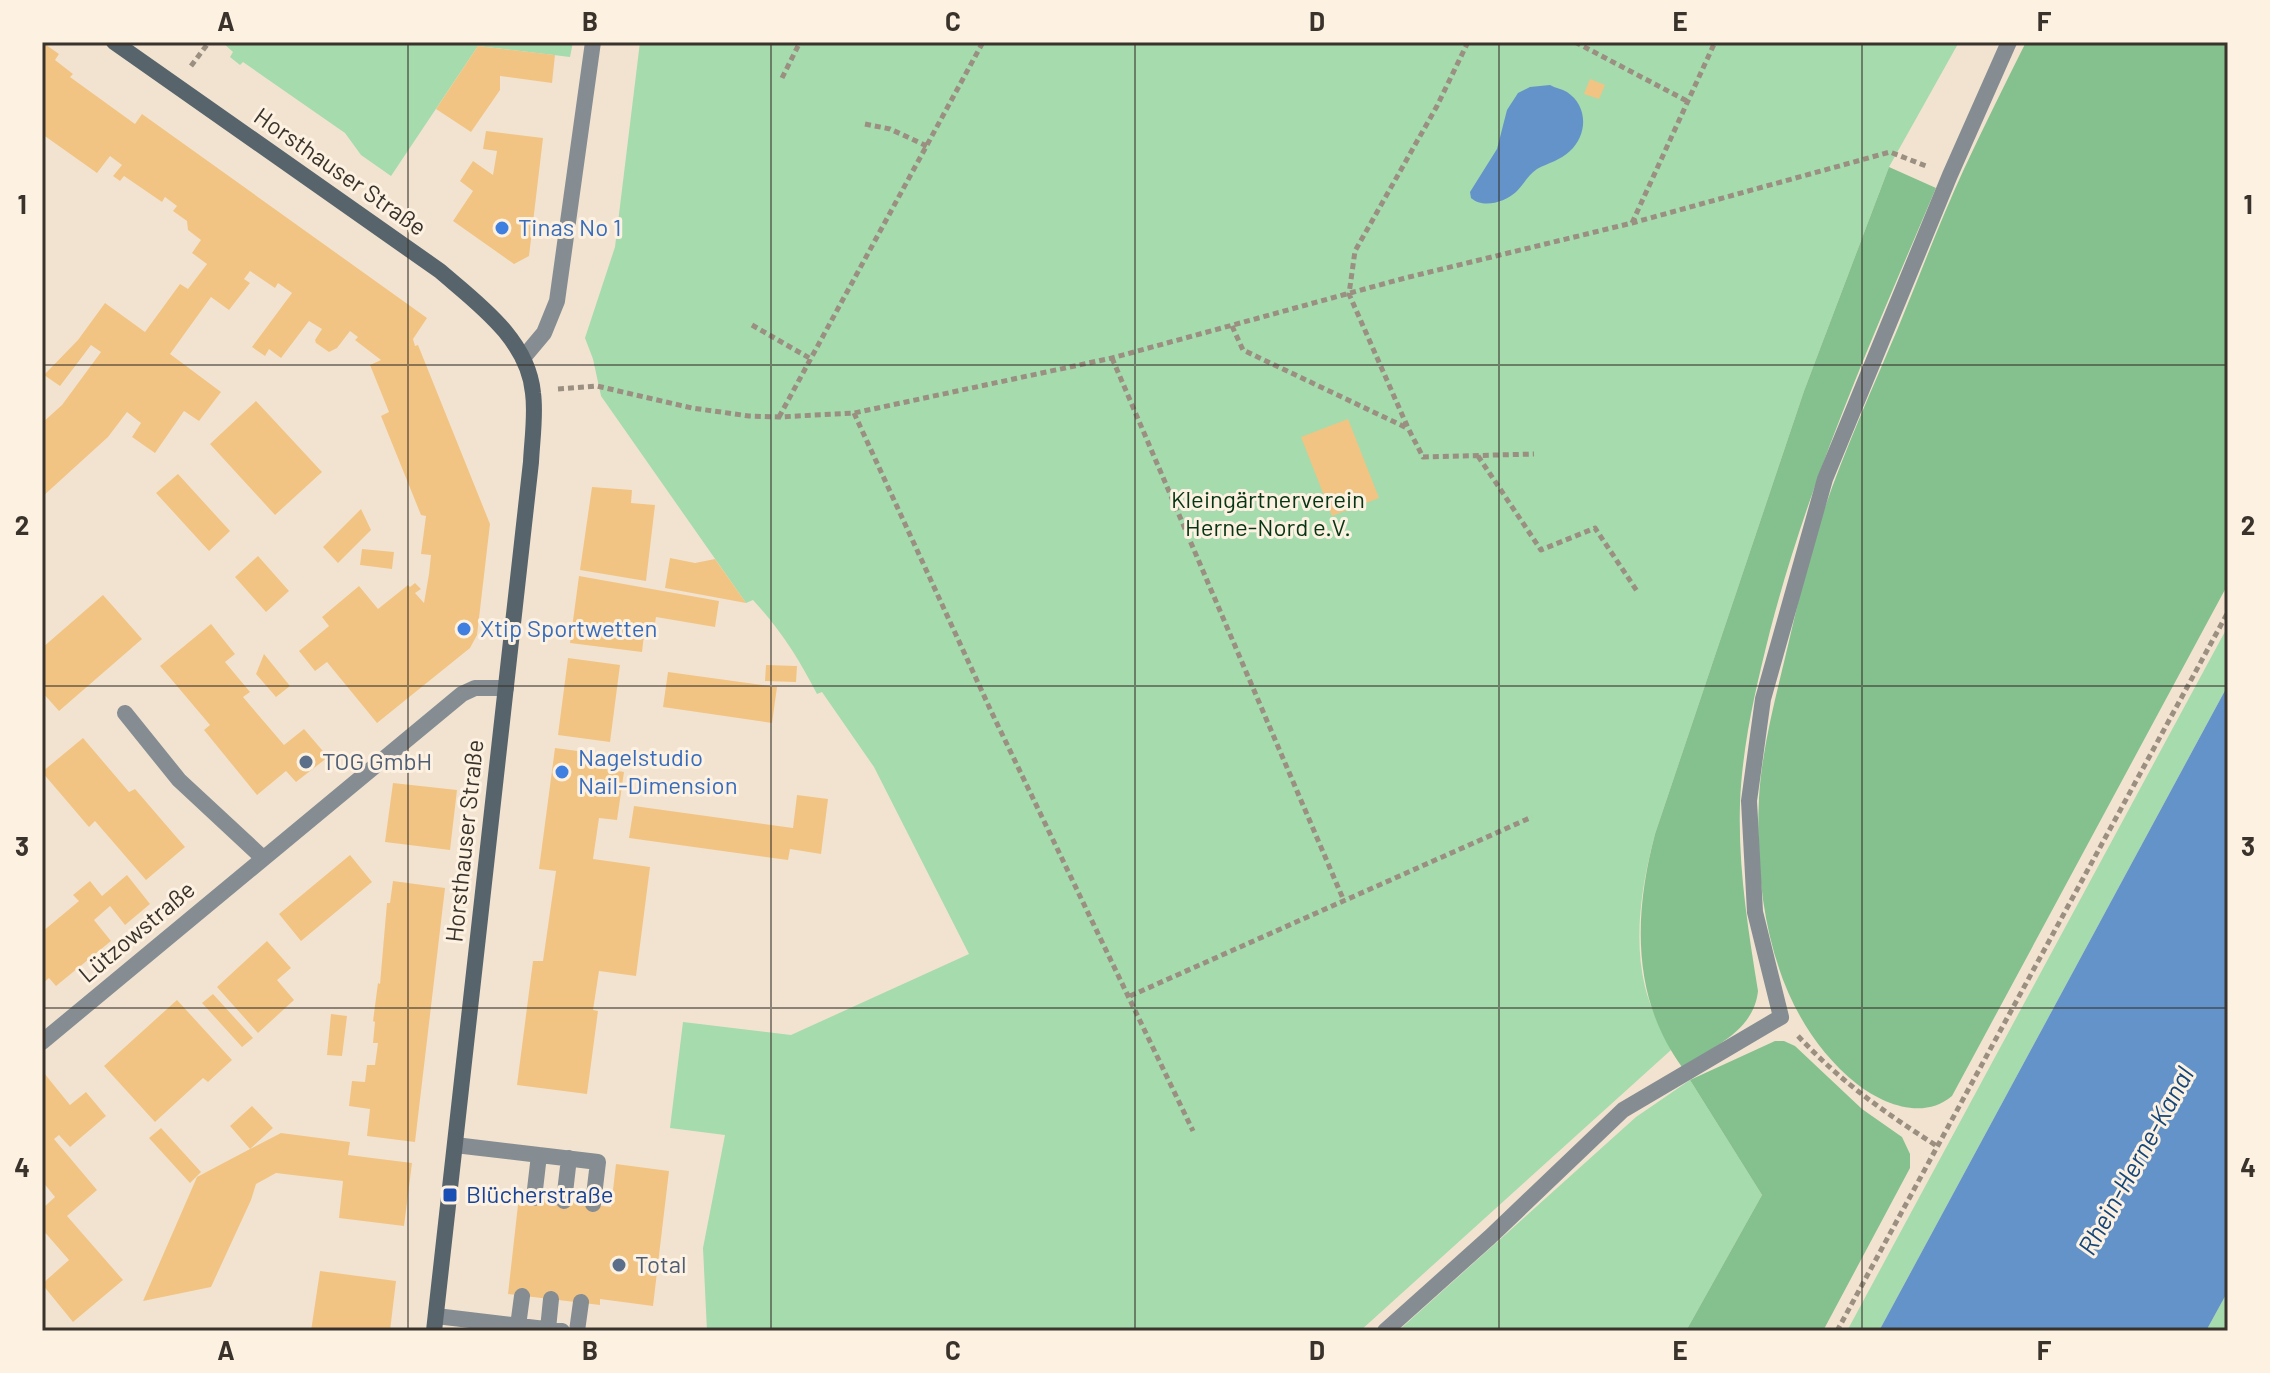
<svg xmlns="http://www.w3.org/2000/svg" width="2270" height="1373" viewBox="0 0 2270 1373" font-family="Barlow,sans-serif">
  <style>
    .green { fill: #a5dbad }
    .forest { fill: #84c18e }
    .water { fill: #6393c9 }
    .building { fill: #f2c483 }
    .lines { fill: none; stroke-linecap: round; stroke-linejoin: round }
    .path { stroke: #9a8f81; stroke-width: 5; stroke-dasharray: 6 4; stroke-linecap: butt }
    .service { stroke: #858d93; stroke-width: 16 }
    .minor { stroke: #858d93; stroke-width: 16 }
    .secondary { stroke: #57646c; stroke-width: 16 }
    .grid { fill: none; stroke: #39332b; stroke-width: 2; stroke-opacity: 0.55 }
    .shop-dot { fill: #3f7fe0; stroke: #fdf1e2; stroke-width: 3 }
    .service-dot { fill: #5c6f8a; stroke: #fdf1e2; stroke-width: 3 }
    .transit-dot { fill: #1a4fb4; stroke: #fdf1e2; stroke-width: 3 }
    .labels { text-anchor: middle; stroke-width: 6; stroke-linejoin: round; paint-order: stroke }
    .street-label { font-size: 24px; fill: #39332b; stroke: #fdf1e2 }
    .shop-label { font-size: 24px; fill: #366cbe; stroke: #fdf1e2; text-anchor: start }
    .park-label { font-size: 24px; fill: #053514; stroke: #fdf1e2 }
    .service-label { font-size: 24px; fill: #4e5e75; stroke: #fdf1e2; text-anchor: start }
    .transit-label { font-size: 24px; fill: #164399; stroke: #fdf1e2; text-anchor: start }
    .water-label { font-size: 26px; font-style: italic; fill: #14467a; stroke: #fdf1e2 }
    .neatline { fill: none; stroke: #39332b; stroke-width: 3 }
    .grid-label { font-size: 26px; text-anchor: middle; font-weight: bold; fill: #39332b }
  </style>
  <rect width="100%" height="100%" fill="#f2e3d0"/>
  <path class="green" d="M222,42H573L570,57L478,46L391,176L361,155L345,133L243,62L240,65L230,57L233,52Z
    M640,42H1959L1889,167L1804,391L1655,834C1642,883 1633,937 1645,987C1650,1008 1662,1029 1671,1050L1360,1331H707L703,1248L725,1135L670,1128L683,1022L791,1035L969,954L874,767L822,692L817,694C799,659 780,629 753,600L746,603L601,396L593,359L585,338L615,247Z
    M2228,626V685L1879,1331H1847Z
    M1690,1080L1762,1195L1686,1331H1398L1636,1117Z
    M2228,1291V1331H2206Z"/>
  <path class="forest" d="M2026,42H2228V584L1952,1096C1924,1120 1884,1105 1857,1084C1773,1017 1754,901 1759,798C1762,745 1777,693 1789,641C1798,604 1806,565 1818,528C1840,460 1870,394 1898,328C1920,275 1940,221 1964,169C1984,126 2005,84 2026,42Z
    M1889,167L1936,188C1874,334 1810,477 1770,631C1756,687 1742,746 1740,804C1738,867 1748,929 1758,991C1754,1031 1713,1047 1682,1067C1631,997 1634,914 1655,834L1804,391Z
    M1775,1041H1784L1795,1046L1862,1109L1902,1137L1910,1154V1168L1823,1331H1686L1762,1195L1690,1080Z"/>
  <path class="water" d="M1550,85C1555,88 1562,89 1567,92C1588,106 1588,134 1570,151C1561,160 1548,163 1537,169C1528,175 1524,184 1516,192C1505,202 1483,209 1471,198L1470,192L1497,149L1507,110L1518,93L1530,87Z
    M2228,685V1291L2206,1331H1879Z"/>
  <path class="building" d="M42,42L59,54L55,60L73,74L70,77L135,124L142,114L427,318L413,339L415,346L418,345L490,524L477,635L470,648L377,723L327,662L315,671L299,651L329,626L322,617L359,586L378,609L408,585L410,587L415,583L421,589L415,593L424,603L429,574L431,555L421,554L426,516L421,515L381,416L389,412L370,365L381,360L355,340L358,337L350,331L337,348L329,352L316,343L315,340L322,329L309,321L281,358L269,349L265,356L252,347L292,293L278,283L275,288L250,271L244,279L250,283L229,310L211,297L170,354L221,392L199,421L184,411L155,453L132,437L141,423L127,412L108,437L42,497V423L62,405L101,352L91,345L60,386L44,375L78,340L105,303L145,332L180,284L188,289L207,264L192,253L201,240L188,230L187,221L173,211L177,206L165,197L162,202L124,176L120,181L113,176L122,165L110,156L97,173L42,134Z
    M478,46L555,55L552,83L500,76V90L471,132L436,109Z
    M1590,79L1605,85L1599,99L1584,94Z
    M486,131L543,138L529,256L514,264L453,221L473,191L460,181L473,161L493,175L497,151L483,149Z
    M256,401L322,472L275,515L210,444Z
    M1348,419L1379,498L1332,516L1301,437Z
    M178,474L230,531L209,551L156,493Z
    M592,487L632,490L631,503L655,505L646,581L580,570Z
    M361,509L371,530L338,563L323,547Z
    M362,549L394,552L392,569L360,565Z
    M258,556L289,591L266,612L235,577Z
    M670,558L695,563L715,559L746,603L665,588Z
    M579,576L719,601L715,627L656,617L653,636L644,635L642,652L570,643Z
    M103,595L142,639L59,711L42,692V648Z
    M211,624L235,654L225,662L250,692L243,697L284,745L304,729L328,757L296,782L286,771L257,795L204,730L210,725L160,666Z
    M264,654L290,686L276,697L256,674Z
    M568,658L620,665L610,742L558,735Z
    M766,665L797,666L796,682L765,681Z
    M668,672L777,687L772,723L663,707Z
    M83,738L129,792L135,789L185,847L146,880L95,821L89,827L42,772Z
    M555,748L608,755L606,769L624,772L617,820L599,818L593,859L650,867L636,976L599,971L593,1010L598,1011L587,1094L517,1085L533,961H543L556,871L539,869Z
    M393,783L457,790L450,850L385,842Z
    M797,795L828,799L821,854L790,849L788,860L629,838L634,806L793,828Z
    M350,855L372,882L301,941L279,914Z
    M127,875L150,904L125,925L110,906L94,920L111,941L56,986L49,978L42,984V932L79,901L73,895L90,881L102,896Z
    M393,881L445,888L415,1142L367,1136L370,1109L349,1106L352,1081L365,1082L367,1065H375L378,1043H373L375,1022L373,1021L378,983L380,984L387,903H390Z
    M267,941L291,968L277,980L294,1000L258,1033L217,987Z
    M213,994L253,1038L242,1047L202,1003Z
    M177,1000L232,1060L208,1082L203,1078L155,1122L104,1066Z
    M331,1014L347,1016L342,1056L327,1055Z
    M44,1073L70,1105L86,1092L106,1116L70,1147L59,1135L54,1139L97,1190L67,1216L123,1280L73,1322L42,1284L69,1260L42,1229V1209L55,1197L42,1181Z
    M252,1106L273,1128L250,1149L281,1133L350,1142L348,1155L412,1163L404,1226L339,1218L343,1181L276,1173L256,1184L251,1200L211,1287L143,1301L197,1177L250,1149L230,1126Z
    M161,1128L201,1172L190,1183L149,1138Z
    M616,1164L669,1171L653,1306L600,1299V1305L508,1294L519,1196L611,1207Z
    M320,1271L396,1281L390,1331H311Z"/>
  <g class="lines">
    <path class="path" d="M1468,42L1437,106L1355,251L1349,294L1408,428L1423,457L1534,454
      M1575,42L1687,101
      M191,66L209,42
      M782,78L800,42
      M865,124L890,129L927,146
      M1632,223L1715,42
      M752,325L811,359
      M1232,326L1243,350L1407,428
      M1112,358L1344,901
      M558,389L597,386L692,408L749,416L779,417L854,413L1112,358L1405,278L1632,223L1890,152L1926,166
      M854,413L991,711L1193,1131
      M779,417L983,42
      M1478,456L1541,550L1595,528L1637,591
      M1130,996L1532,817
      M1798,1036C1842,1083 1884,1112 1937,1146
      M1837,1331L2228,612"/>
    <path class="service" d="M523,358L544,333L557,301L593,42
      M455,1145L598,1162L593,1204
      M534,1198L539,1155
      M564,1201L569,1158
      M436,1316L562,1331
      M518,1326L522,1296
      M548,1329L551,1299
      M577,1331L581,1302
      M1385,1331L1490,1237L1623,1110L1781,1017L1755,912L1749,801L1763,699L1825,479L1950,175L2009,42"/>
    <path class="minor" d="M125,713L179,780L263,858
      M42,1042L462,694L475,688H506"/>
    <path class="secondary" d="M114,42L440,271C477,303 528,339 533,393C536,415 532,440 531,462L434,1331"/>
  </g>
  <path class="grid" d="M408,42V1331M771,42V1331M1135,42V1331M1499,42V1331M1862,42V1331M42,365H2228M42,686H2228M42,1008H2228"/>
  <g class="shop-dot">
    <circle cx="502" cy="228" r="8"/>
    <circle cx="464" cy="629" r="8"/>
    <circle cx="562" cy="772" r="8"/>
  </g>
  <g class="service-dot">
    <circle cx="306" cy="762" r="8"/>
    <circle cx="619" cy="1265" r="8"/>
  </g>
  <rect class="transit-dot" x="442" y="1187" width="16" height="16" rx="4"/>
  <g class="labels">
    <g class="street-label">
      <text transform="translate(340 172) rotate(35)" y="8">Horsthauser Straße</text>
      <text transform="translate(465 841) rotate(-84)" y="8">Horsthauser Straße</text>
      <text transform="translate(137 932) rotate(-40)" y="8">Lützowstraße</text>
    </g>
    <g class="shop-label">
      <text x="518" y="236">Tinas No 1</text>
      <text x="480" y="637">Xtip Sportwetten</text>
      <text x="578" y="766">Nagelstudio<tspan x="578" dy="28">Nail-Dimension</tspan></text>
    </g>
    <g class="park-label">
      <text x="1268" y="508">Kleingärtnerverein<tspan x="1268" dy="28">Herne-Nord e.V.</tspan></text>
    </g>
    <g class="service-label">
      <text x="322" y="770">TOG GmbH</text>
      <text x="635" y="1273">Total</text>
    </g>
    <g class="transit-label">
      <text x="466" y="1203">Blücherstraße</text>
    </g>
    <g class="water-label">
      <text transform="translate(2136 1161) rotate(-61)" y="9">Rhein-Herne-Kanal</text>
    </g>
  </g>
  <rect width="2270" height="1373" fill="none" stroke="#fdf1e2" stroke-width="88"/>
  <rect x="44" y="44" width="2182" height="1285" class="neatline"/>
  <g class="grid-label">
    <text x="226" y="31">A</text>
    <text x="590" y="31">B</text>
    <text x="953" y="31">C</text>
    <text x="1317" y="31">D</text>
    <text x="1680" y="31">E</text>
    <text x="2044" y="31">F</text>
    <text x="22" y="214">1</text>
    <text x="2248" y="214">1</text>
    <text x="22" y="535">2</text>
    <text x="2248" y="535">2</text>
    <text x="22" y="856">3</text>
    <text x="2248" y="856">3</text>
    <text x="22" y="1177">4</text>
    <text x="2248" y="1177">4</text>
    <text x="226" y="1360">A</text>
    <text x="590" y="1360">B</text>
    <text x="953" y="1360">C</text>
    <text x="1317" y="1360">D</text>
    <text x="1680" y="1360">E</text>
    <text x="2044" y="1360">F</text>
  </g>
</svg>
